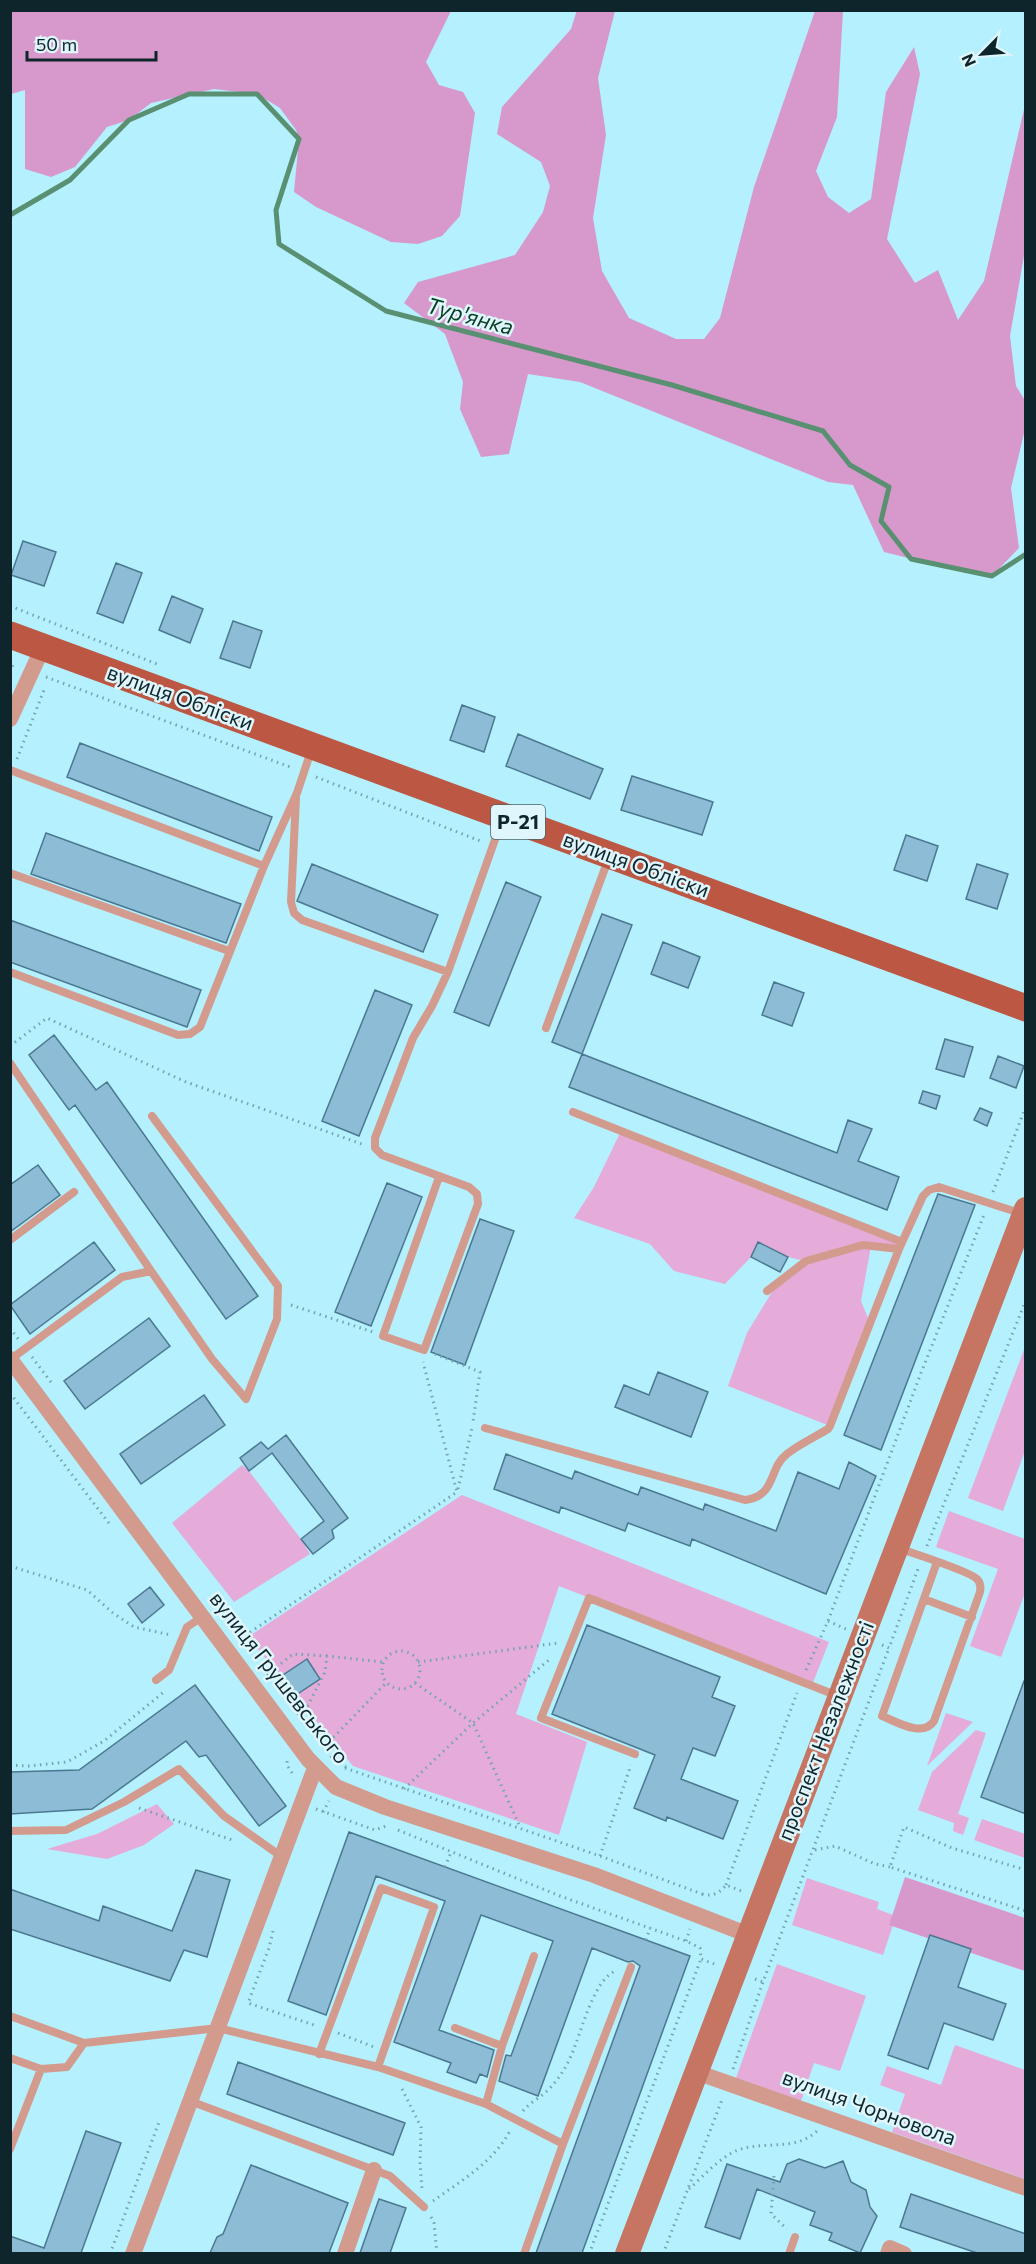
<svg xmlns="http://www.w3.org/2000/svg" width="1036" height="2264" viewBox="0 0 1036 2264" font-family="Commissioner,sans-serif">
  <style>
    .green { fill: #e5abd9 }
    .forest { fill: #d799cb }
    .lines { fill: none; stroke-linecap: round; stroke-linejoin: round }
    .stream { stroke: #599071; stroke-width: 5 }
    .building { fill: #8dbcd6; stroke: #4b7891; stroke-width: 1.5 }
    .path { stroke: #75a4ae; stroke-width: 3; stroke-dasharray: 1.5 4.5; stroke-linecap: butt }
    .service { stroke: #d39b8d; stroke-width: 8 }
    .minor { stroke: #d39b8d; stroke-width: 16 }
    .secondary { stroke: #c67562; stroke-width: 24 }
    .primary { stroke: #bb5742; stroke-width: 27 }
    .labels { text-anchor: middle; stroke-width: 5; stroke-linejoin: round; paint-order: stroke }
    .shield { fill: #dff6fc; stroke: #4d646a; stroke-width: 1.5 }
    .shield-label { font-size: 20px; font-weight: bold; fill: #0e262b }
    .street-label { font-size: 21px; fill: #0e262b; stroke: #dff6fc }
    .water-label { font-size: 22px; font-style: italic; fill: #063e20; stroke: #dff6fc }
  </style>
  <rect width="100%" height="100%" fill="#b4f0fe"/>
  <path class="green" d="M621,1131L902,1242L899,1249L871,1246L861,1301L870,1323L830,1426L728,1386L747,1333L775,1287L805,1261L788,1257L758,1242L751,1257L725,1284L674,1271L650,1244L574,1218L594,1187Z
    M1025,1347V1451L1003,1511L968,1498Z
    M242,1465L249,1471L301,1539L310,1554L234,1602L172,1523Z
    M462,1495L829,1642L812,1685L559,1586L516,1714L587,1742L559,1835L353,1766L248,1637Z
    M949,1511L1025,1539V1593L1001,1657L970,1646L998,1569L936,1547Z
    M946,1713L973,1722L927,1766Z
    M976,1730L986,1733L958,1814L969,1818L963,1835L953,1831L954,1823L918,1810L932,1772Z
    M157,1804L174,1824L144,1845L107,1859L47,1849L97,1834Z
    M982,1819L1025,1834V1858L974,1840Z
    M807,1878L879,1902L877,1909L896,1916L883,1955L792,1925Z
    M777,1964L866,1996L840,2071L814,2063L801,2101L736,2078Z
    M955,2045L1025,2070V2179L892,2132L905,2094L880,2085L887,2066L941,2085Z"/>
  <path class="forest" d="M11,10L451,11L426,62L439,85L463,92L475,113L460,216L442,236L418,244L391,242L316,207L294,192L299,139L296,130L280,108L257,94L214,89L151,103L129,120L107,127L75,167L51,177L25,169V90L11,94Z
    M577,10L615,11L598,78L606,135L593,218L602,271L629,318L676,339H704L720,318L754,187L815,11H843L837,117L816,171L828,197L849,213L871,199L886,92L914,47L920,74L887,239L915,283L938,270L958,320L984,281L1025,105V250L1010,336L1016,386L1026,402L1025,429L1011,488L1019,548L992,576L944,567L884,552L853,485L828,482L580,382L528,374L509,454L481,457L460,409L463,382L445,334L404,303L418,282L515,255L543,212L550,186L541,162L497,134L502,107L571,29Z
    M905,1877L1025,1918V1971L889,1925Z"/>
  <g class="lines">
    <path class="stream" d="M10,215L70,180L129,120L189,94H257L299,139L276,210L279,244L386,311L672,385L823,431L850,465L889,487L881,521L911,559L992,576L1026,554"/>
  </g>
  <path class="building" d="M23,541L56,552L44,586L11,575Z
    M116,563L142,573L123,623L97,613Z
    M172,596L203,609L190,643L159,630Z
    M233,621L262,631L250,668L220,658Z
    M462,705L495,717L484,752L450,740Z
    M518,734L603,769L590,799L506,766Z
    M80,743L272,817L259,851L67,777Z
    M632,776L713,802L702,835L621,810Z
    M46,833L241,904L226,943L31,874Z
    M906,835L938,846L927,881L894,870Z
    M312,864L438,915L423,952L297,901Z
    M977,864L1008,874L997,909L966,899Z
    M506,882L541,897L489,1026L454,1012Z
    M602,914L632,925L582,1054L552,1042Z
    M10,920L201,990L187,1027L10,962Z
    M663,942L700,957L688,988L651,974Z
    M774,982L804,993L792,1026L762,1015Z
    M375,990L412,1005L359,1136L322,1121Z
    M54,1035L96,1090L107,1082L258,1296L226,1319L75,1105L69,1110L29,1055Z
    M945,1039L973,1047L964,1077L936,1069Z
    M582,1054L837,1153L848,1120L872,1129L858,1161L899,1177L887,1210L569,1087Z
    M998,1056L1024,1066L1016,1088L990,1078Z
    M923,1091L940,1096L936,1109L919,1103Z
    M980,1108L992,1113L987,1126L974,1120Z
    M38,1165L60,1195L10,1232V1185Z
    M387,1183L422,1197L371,1326L335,1312Z
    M938,1194L975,1205L881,1450L844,1435Z
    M480,1219L514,1231L465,1365L431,1352Z
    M94,1242L115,1270L30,1334L10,1305Z
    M758,1242L788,1257L780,1272L751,1257Z
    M149,1318L170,1346L85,1409L64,1381Z
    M658,1372L708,1392L691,1437L615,1407L624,1385L649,1395Z
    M204,1395L225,1425L141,1484L120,1454Z
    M286,1435L348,1518L332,1530L334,1538L313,1554L301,1539L324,1521L272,1453L249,1471L240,1458L261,1442L268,1449Z
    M506,1454L572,1479L575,1471L638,1495L641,1487L703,1510L705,1504L776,1531L798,1472L839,1489L849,1462L876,1476L826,1594L692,1539L690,1546L628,1523L625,1531L561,1507L559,1513L494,1489Z
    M150,1587L164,1605L142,1623L128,1604Z
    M587,1625L720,1677L712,1697L735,1706L715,1756L693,1748L681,1779L738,1801L723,1839L667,1817L666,1821L634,1808L655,1755L552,1714Z
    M307,1659L320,1679L293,1697L280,1677Z
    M1024,1681H1026V1814L981,1797Z
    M195,1685L286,1806L259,1826L206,1755L199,1757L186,1741L92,1809L10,1814V1772L79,1770Z
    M349,1832L690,1956L582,2253H536L640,1966L633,1961L628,1962L592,1948L538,2096L499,2081L506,2055L511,2056L553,1941L481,1915L439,2030L494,2050L487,2077L480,2074L476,2083L447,2072L451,2063L394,2042L445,1901L376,1876L326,2015L288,2001Z
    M196,1870L230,1880L207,1957L184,1950L170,1981L10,1929V1889L99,1921L103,1906L172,1931Z
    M930,1935L971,1949L958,1987L1006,2004L993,2040L944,2023L928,2069L888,2055Z
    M238,2062L405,2123L393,2155L227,2094Z
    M86,2131L121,2143L81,2253H10V2236L44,2248Z
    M799,2159L825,2168L843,2161L851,2182L866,2190L870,2207L877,2216L860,2253L829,2240L832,2233L810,2225L815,2212L757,2189L740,2239L705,2227L727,2164L780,2182L787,2164Z
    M251,2165L348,2203L329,2253H210L217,2237L223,2234Z
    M911,2194L1026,2234V2253H977L900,2227Z
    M379,2199L406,2208L390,2253H360Z"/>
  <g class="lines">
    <path class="path" d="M10,606L157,664
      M10,672L13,665
      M46,677L293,768
      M17,759L44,690
      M316,777L483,842
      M10,1046L47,1018L186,1082L362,1144
      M993,1192L1026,1106
      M291,1305L373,1332
      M10,1328L19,1340
      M435,1354L480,1372L473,1422
      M32,1357L53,1385
      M10,1393L111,1526
      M458,1489L472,1428
      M927,1546L1026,1300
      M10,1566L87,1590L113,1613L134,1627L171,1635
      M828,1621L846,1629
      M240,1639L457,1492L423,1362
      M882,1645L889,1648L918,1569
      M382 1670a19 19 0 1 1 38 0a19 19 0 1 1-38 0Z
      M418,1662L558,1643
      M806,1670L828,1621L921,1373L984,1215
      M267,1675L293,1654L327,1656
      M415,1683L473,1723L520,1827
      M283,1694L333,1759L346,1767
      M302,1717L325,1672L327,1656L383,1662
      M325,1746L386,1683
      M287,1761V1765L294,1776
      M10,1765L29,1766L67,1762L104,1741L165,1691
      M345,1768L600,1856L702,1894
      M404,1789L473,1723L550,1659
      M139,1808L235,1841
      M316,1809L375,1830L386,1826
      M323,1812L329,1801
      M398,1830L560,1896L686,1941L700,1948L701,1959L717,1965
      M815,1850L835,1846L875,1864L890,1867
      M600,1856L631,1765
      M445,1867L451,1852
      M1026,1870L952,1848L904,1827L890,1867L1026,1911
      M726,1885L797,1693
      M702,1894C712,1897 720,1893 726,1885L744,1892
      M273,1931L269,1948L248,2003L317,2026
      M646,1940L650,1928
      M686,1941L690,1929
      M755,1979L763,1982
      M338,2033L374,2047
      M733,2069L763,1982L889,1648
      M402,2089L421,2127L420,2164L422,2189
      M523,2111C530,2102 540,2098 548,2090C561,2077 570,2061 576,2043C583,2025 596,1977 616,1971
      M774,2176L771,2214L787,2229
      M689,2189C705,2175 724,2152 745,2148C770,2142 797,2150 817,2131
      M433,2201C462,2180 494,2162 511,2129
      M431,2217L434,2223L437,2254
      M110,2254L159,2122
      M589,2254L701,1959
      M663,2254L723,2097"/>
    <path class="service" d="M10,770L264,866L297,793L312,748
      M296,798L291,902L294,913L302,920L448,972
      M10,873L229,951
      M10,972L178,1035L190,1034L200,1027L264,866
      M546,1028L608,860
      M10,1063L151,1271L122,1277L11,1359
      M573,1112L902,1242
      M439,1177L383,1336L424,1350L478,1204L477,1194L469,1187L382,1155L375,1148V1138L413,1038L432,1006L448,972L502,820
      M10,1240L74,1192
      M151,1271L212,1359L246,1399L277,1319L278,1286L152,1116
      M767,1291L806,1261L863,1245L899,1249
      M485,1428L745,1500C777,1496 768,1468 787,1454C799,1444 815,1437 828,1429L830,1426L899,1249L923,1196L929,1190L939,1187L1023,1214
      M898,1548C912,1553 970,1571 977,1579C981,1583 981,1587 980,1592L934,1721C923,1738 897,1722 882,1716L937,1562
      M924,1599L972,1617
      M156,1680L169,1670L187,1627L202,1617
      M635,1754L541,1718L589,1598L838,1696
      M10,1831L66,1830L124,1802L179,1769L224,1816L282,1857
      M10,2016L84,2043
      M455,2028L502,2046
      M319,2054L381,1888L434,1907L378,2067
      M10,2058L41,2069L67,2067L84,2043L218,2028L378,2067L486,2104L563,2144
      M190,2101L390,2176L424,2207
      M486,2104L502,2046L534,1956
      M10,2149L41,2069
      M524,2254L563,2144L631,1967
      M789,2254L795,2237"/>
    <path class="minor" d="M10,719L43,647
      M10,1359L308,1759L336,1787L385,1807L594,1875L749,1935
      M696,2072L1026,2188
      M133,2254L315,1768
      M345,2254L374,2170
      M888,2254L890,2248L904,2254"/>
    <path class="secondary" d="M627,2254L1026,1209"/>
    <path class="primary" d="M10,635L1026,1008"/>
  </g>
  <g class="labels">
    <rect class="shield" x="491" y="805" width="54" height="34" rx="4.5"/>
    <g class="shield-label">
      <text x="518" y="829">Р-21</text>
    </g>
    <g class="street-label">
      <text transform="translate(180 698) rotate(20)" y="7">вулиця Обліски</text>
      <text transform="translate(636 865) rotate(20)" y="7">вулиця Обліски</text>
      <text transform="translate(279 1678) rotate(52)" y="7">вулиця Грушевського</text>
      <text transform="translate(826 1731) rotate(-69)" y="7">проспект Незалежності</text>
      <text transform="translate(869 2108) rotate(20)" y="7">вулиця Чорновола</text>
    </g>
    <g class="water-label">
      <text transform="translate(470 316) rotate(15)" y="8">Тур'янка</text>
    </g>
  </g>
  <rect width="1036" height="2264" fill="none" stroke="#0e262b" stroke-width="24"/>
  <g transform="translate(982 54) rotate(245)" stroke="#dff6fc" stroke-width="4.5" paint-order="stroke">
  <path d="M0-4.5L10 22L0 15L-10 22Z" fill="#0e262b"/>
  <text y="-9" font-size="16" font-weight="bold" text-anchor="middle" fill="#0e262b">N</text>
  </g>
  <path d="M27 51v9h129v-9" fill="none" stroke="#0e262b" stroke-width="3"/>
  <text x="36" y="51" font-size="18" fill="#0e262b" stroke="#dff6fc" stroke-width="4.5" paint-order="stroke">50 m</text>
</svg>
